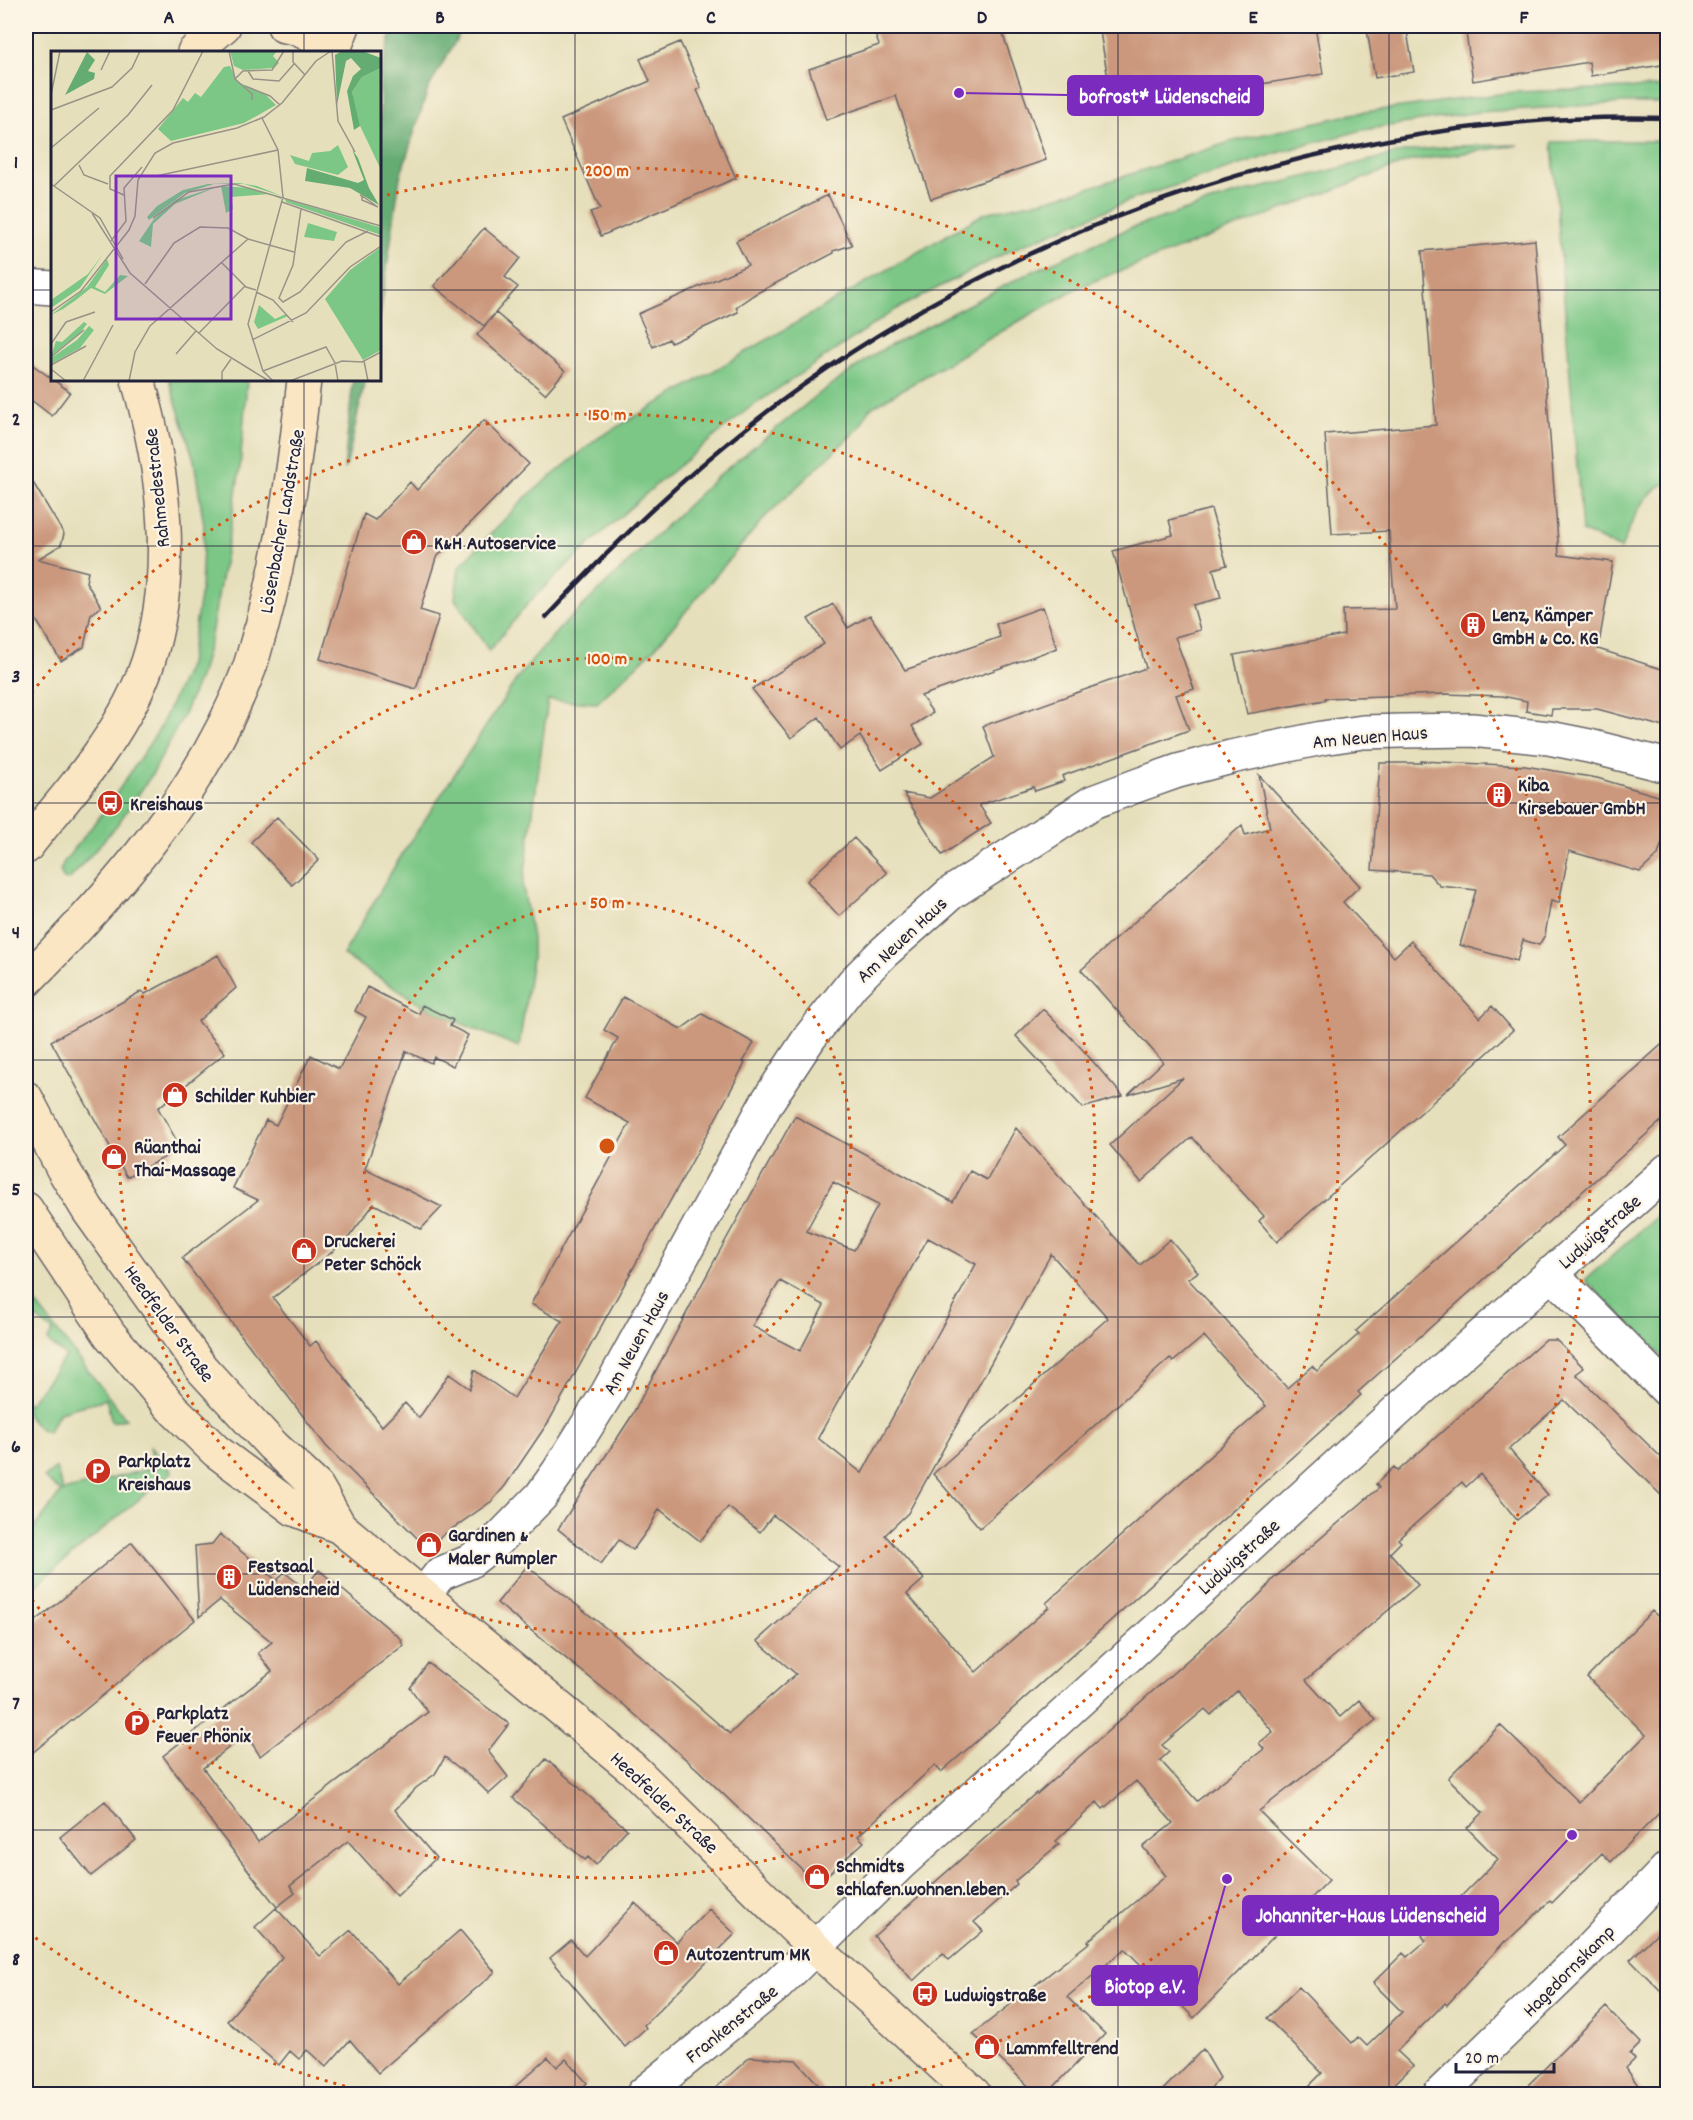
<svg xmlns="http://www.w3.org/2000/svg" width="1693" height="2120" viewBox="0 0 1693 2120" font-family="Dekko,sans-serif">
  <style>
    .green { fill: #7cc786; stroke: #4f7460; stroke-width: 1.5 }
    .forest { fill: #65ac73; stroke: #446757; stroke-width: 1.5 }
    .building { fill: #cb987d; fill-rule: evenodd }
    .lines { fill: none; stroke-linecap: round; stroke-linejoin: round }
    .minor-casing { stroke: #676468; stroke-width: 36 }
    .secondary-casing { stroke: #676468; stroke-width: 36 }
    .minor { stroke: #fff; stroke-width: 33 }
    .secondary { stroke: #fbe6c4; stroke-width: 33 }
    .rail { stroke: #22223b; stroke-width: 4.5 }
    .grid { fill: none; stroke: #22223b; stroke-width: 1.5; stroke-opacity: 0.55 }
    .ring { fill: none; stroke: #d45411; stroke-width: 3; stroke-dasharray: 3 6 }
    .labels { text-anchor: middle; stroke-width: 4.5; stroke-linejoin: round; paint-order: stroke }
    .street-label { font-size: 20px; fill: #22223b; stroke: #fcf5e5 }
    .poi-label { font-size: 20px; font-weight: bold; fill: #22223b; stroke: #fcf5e5; text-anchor: start }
    .inset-road { fill: none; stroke: #989388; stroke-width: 1.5 }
    .view { fill: #7b2cbf; fill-opacity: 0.15; stroke: #7b2cbf; stroke-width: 3 }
    .inset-edge { fill: none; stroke: #22223b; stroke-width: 3 }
    .centre { fill: #d45411; stroke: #fcf5e5; stroke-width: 3 }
    .ring-label { font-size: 18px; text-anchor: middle; font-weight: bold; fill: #d45411; stroke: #fcf5e5; stroke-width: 4.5; stroke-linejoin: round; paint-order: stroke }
    .leader { fill: none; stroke: #7b2cbf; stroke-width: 2 }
    .callout-dot { fill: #7b2cbf; stroke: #fcf5e5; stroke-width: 2 }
    .callout { fill: #7b2cbf; stroke: #7b2cbf; stroke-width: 2 }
    .callout-label { font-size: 21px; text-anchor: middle; font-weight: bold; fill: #fff }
    .neatline { fill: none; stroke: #22223b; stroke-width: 2 }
    .grid-label { font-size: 20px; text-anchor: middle; font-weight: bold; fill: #22223b }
  </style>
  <rect width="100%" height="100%" fill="#fcf5e5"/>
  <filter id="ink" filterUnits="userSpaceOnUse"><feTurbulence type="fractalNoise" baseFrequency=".0167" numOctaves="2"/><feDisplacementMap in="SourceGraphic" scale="12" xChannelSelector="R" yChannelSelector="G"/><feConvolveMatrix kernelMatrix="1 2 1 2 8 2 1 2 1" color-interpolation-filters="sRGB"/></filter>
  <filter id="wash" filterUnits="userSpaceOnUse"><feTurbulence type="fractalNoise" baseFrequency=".008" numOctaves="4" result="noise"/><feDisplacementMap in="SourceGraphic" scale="24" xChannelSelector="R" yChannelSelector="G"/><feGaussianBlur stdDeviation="1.35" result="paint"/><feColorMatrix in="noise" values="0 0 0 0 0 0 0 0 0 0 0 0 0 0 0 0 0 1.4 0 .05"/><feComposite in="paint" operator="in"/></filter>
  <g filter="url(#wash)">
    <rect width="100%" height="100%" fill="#e6dfbb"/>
    <path class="green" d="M1658,87L1667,88V103H1625L1479,112L1363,130L1284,151L1133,199L1011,250L895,310L748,409L658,483L592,542L530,601L489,651L455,599L459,567L526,497L598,438L985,213L1044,200L1085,189L1230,142L1357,113L1514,92Z
      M1604,141H1668L1667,482C1641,495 1631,523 1621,549L1582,531L1552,142Z
      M1519,145L1410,161L1102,278L1077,288L1028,316L869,409L860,427L765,517L654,649L597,703L548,700L523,886L532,938V958L519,1047L453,1020L422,1005L343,955L396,864L518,677L559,629L718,476L820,393L878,352L1027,274L1128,229L1229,196L1403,152L1452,146Z
      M169,380H247L240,468L230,530L210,640L202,670L184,714L153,773L117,825L69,880L64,879L60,871L64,862L105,810L108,812L117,799L114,797L160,728L189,664L201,590L204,526L194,460Z
      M1667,1207V1361L1585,1280Z
      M26,1299L36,1304L126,1419L112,1422L106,1399L60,1412L48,1432L39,1428L26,1415V1401L29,1404L66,1356L47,1341L53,1331L26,1310Z
      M149,1446L172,1472L26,1593V1539L61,1492L44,1478L56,1468L63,1491L156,1467Z"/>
    <path class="forest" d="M393,26H464L428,89L400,177L380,316V76Z
      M353,380H365L347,464L344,469Z"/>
    <g id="blocks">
      <path class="building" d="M872,26H1000L1046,160L931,199L896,96L826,120L809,69L879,45Z
        M1099,26H1315L1323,74L1113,108Z
        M1391,26H1406L1414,72L1375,78L1367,30Z
        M1465,26H1668V64L1591,76L1589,62L1473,81Z
        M680,42L701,88L697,90L736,178L601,236L590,212L600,209L561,120L650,81L640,59Z
        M828,195L852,245L833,251L834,253L755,294L736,307L738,312L671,343L669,339L653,347L638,314L748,265L736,241Z
        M484,228L520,258L505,277L518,287L484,326L434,286Z
        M1535,240L1559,555L1613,562L1598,649L1668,671V728L1597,709H1552L1551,715L1526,711L1527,701L1502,696L1445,694L1325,698V700L1247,714L1234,655L1344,635L1343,610L1395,609L1389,531L1332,534L1325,434L1436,425L1422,251Z
        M496,313L565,371L545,394L477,335Z
        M26,360L70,392L52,416L26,396Z
        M484,420L529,464L436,558L420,610L439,616L416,689L320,659L364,514L375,520L410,482L417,490Z
        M26,471L64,534L61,545L38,559L88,572L86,582L101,607L91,614L84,647L61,661L26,603Z
        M1211,509L1227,565L1213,569L1221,598L1193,605L1200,630L1175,637L1194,689L1176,695L1189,730L1062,776L1064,781L1035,791L1033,787L979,805L991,823L942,855L903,793L930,798L994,757L983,726L1146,668L1113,551L1173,535L1169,520Z
        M833,604L848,628L870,615L905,670L1000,637L996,624L1043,607L1057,648L921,696L933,713L912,726L923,744L882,770L860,736L840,750L819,717L791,738L752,689L824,644L808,619Z
        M1421,761L1525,766L1597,778L1668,799V823L1658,855L1640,872L1569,851L1559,903L1551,901L1545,935L1539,945L1523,940L1517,961L1460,945L1476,890L1440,886L1429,874L1372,870L1380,763H1421Z
        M1259,775L1360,886L1343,902L1394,957L1411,941L1480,1018L1492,1006L1513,1030L1277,1242L1259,1221L1264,1216L1192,1137L1141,1182L1110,1145L1183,1078L1128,1095L1163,1062L1081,970L1242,825L1245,835L1270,828Z
        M277,817L319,860L292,885L251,842Z
        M854,838L887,873L839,916L807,881Z
        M218,955L236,988L198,1021L225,1053L158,1108L178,1143L171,1154L127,1177L51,1041L142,991L145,994Z
        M367,987L419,1014L422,1005L453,1020L450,1026L468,1035L453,1066L434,1057L431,1063L406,1051L365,1169L442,1207L421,1229L374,1204L346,1241L273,1298L310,1346L316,1341L382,1426L405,1403L419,1418L449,1374L470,1389L474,1370L514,1398L562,1321L531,1304L630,1123L585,1098L618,1038L604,1030L623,997L681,1029L702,1014L754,1043L743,1062L745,1063L717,1116L549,1421L505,1486L492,1501L426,1547L326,1446L182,1258L258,1200L233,1188L266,1120L276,1125L311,1055L339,1069L366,1017L355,1011Z
        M1043,1009L1082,1049L1123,1096L1083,1108L1016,1036Z
        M1668,1039V1115L1358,1392L1361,1395L987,1732L941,1772L935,1765L858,1836L864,1842L825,1877H810L697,1769L624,1705L497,1603L527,1566L630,1647L730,1734L750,1714L796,1674L757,1641L839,1567L773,1515L760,1532L728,1507L700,1541L659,1509L651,1525L633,1550L619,1540L601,1564L558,1529L631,1417L718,1254L795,1116L953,1202L970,1171L987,1180L1016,1128L1140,1265L1170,1239L1198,1272L1188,1279L1287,1388L1312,1366L1317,1371L1359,1334L1356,1331L1565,1145L1558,1137ZM833,1182L878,1205L854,1250L806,1231ZM928,1238L976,1264L862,1473L818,1438ZM1051,1254L1108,1318L933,1474L980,1528L1170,1358L1173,1362L1204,1336L1266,1406L1046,1603L1049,1607L976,1672L907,1594L924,1579L885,1535L908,1513ZM780,1281L824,1305L800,1351L752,1326Z
        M1545,1340H1556L1584,1368L1576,1374L1668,1464V1502L1564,1400L1509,1449L1548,1495L1517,1520L1480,1474L1466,1487L1462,1482L1398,1539L1401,1542L1390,1553L1418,1585L1306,1680L1340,1717L1359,1700L1376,1720L1259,1811L1329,1880L1194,2018L1125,1949L1067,1997L1105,2034L1047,2094H1037L973,2034L1090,1942L1088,1941L1166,1876L1143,1847L1173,1823L1136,1781L1103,1809L1097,1802L1056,1841L1059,1844L1015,1881L1017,1884L974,1922L983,1931L949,1960L943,1953L913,1981L874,1936L1036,1793L1037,1794L1099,1739L1246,1608L1267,1587L1272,1580L1379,1488L1376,1484L1394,1467L1398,1471ZM1237,1691L1273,1732L1259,1743L1264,1749L1197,1801L1160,1760L1169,1752L1162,1745L1205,1709L1211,1715Z
        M220,1534L277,1581L284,1572L304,1588L319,1570L402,1640L401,1642L404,1645L260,1756L246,1734L203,1768L258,1842L428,1712L410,1688L428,1663L509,1724L488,1751L508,1777L489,1794L478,1783L445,1757L435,1774L416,1788L395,1810L436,1858L397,1896L348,1841L290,1886L295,1893L277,1907L220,1834L163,1756L272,1671L258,1653L272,1642L220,1600L199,1617L195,1546L212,1544Z
        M132,1542L195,1620L26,1758V1629Z
        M1652,1611L1668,1626V1804L1611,1862L1602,1853L1552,1903L1550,1901L1506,1942L1505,1941L1447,2005L1445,2003L1397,2051L1413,2066L1384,2094H1301L1322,2073L1267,2018L1299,1987L1352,2043L1358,2037L1367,2046L1402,2012L1373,1983L1403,1953L1407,1957L1426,1941L1422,1936L1498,1859L1467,1828L1483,1813L1448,1778L1500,1725L1579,1802L1646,1735L1587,1677Z
        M546,1759L627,1829L596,1865L588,1857L585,1860L513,1798Z
        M105,1801L136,1840L91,1876L60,1837Z
        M635,1903L677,1942L709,1909L735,1934L644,2025L646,2028L625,2047L550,1958L571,1940L585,1956Z
        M276,1908L320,1956L351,1930L398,1984L460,1930L495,1972L378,2073L350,2040L326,2067L307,2050L299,2059L290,2051L279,2065L227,2021L282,1957L255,1927Z
        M1668,1922V1998L1630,1960Z
        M1606,2007L1641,2043L1630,2054L1635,2059L1626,2068L1644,2094H1519Z
        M1203,2049L1220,2078L1205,2094H1159Z
        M548,2057L557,2067L566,2059L587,2083L579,2091L582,2094H507Z
        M750,2057L796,2060L827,2094H709Z"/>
    </g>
  </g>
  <g filter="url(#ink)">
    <use href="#blocks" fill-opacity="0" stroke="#676468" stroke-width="1.5"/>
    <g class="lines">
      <g class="minor-casing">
        <path id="minor" d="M26,286L52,288
          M1551,1273L1668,1391
          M423,1596L440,1574L469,1562L500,1538L541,1496L558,1472L608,1392L767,1102L810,1037L853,983L883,953L951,893L1093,802L1141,784L1178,771L1231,757L1322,738L1363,732L1403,731L1472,730L1549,738L1589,746L1668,766
          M643,2094L777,1985L900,1864L1409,1400L1668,1170
          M1440,2094L1583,1956L1668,1868"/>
      </g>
      <g class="secondary-casing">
        <path id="secondary" d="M284,26C300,28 318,37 325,52
          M194,52L224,26
          M333,52L343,26
          M26,847C51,814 81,782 104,747C122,721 138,692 148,662C177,572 164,469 138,380
          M26,981C117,889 202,792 249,669C254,655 257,640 262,626C284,546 295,462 304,380
          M26,1098L63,1169L88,1210L202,1369L272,1445L317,1487L340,1527L632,1768L815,1948L974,2094
          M26,1209L110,1335L172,1408L216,1451L294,1509L340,1527"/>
      </g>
      <use href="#minor" class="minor"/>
      <use href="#secondary" class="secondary"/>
      <path class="rail" d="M546,617C618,539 695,465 780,402C1029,216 1357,109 1668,118"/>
    </g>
  </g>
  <path class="grid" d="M304,26V52M575,26V2094M846,26V2094M1118,26V2094M1389,26V2094M26,290H52M380,290H1668M304,380V2094M26,546H1668M26,803H1668M26,1060H1668M26,1317H1668M26,1574H1668M26,1830H1668"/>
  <g class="ring">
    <circle cx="607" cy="1146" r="244"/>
    <circle cx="607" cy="1146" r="488"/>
    <path d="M26 700A732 732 0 1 1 26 1592"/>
    <path d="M371 2093A976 976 0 0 1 26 1931M387 195A976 976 0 0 1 843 2093"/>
  </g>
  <defs>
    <g id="shop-disc" transform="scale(1.35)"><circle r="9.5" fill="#c8321e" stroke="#fcf5e5"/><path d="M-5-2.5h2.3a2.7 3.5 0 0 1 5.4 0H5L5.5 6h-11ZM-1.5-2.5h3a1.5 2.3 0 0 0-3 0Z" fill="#fff"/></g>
    <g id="building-disc" transform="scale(1.35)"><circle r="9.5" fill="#c8321e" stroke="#fcf5e5"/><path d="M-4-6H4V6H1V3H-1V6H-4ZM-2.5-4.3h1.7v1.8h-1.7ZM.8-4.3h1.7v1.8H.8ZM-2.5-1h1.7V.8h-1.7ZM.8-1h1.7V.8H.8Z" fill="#fff"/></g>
    <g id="bus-disc" transform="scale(1.35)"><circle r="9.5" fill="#c8321e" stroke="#fcf5e5"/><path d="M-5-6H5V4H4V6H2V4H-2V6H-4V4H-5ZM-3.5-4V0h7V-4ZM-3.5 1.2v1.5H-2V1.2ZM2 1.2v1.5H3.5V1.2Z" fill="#fff"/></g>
    <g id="parking-disc" transform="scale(1.35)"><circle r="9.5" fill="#c8321e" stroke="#fcf5e5"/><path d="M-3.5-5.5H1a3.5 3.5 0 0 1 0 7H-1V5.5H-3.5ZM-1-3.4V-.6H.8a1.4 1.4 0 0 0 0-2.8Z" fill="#fff"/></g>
  </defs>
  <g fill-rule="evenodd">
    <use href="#shop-disc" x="414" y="542"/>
    <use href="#building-disc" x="1473" y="625"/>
    <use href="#building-disc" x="1499" y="795"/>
    <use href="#bus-disc" x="110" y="803"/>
    <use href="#shop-disc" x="175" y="1095"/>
    <use href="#shop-disc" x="114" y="1157"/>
    <use href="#shop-disc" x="304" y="1251"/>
    <use href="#parking-disc" x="98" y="1471"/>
    <use href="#shop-disc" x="429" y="1545"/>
    <use href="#building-disc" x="229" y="1577"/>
    <use href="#parking-disc" x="137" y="1723"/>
    <use href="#shop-disc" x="817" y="1877"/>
    <use href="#shop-disc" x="666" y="1953"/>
    <use href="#bus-disc" x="925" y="1994"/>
    <use href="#shop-disc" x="987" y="2047"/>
  </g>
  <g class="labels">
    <g class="street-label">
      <text transform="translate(156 488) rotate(-96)" y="7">Rahmedestraße</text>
      <text transform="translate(281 521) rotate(-80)" y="7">Lösenbacher Landstraße</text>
      <text transform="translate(1370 736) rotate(-5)" y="7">Am Neuen Haus</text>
      <text transform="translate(901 939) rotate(-43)" y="7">Am Neuen Haus</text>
      <text transform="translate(1599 1231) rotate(-41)" y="7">Ludwigstraße</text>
      <text transform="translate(170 1323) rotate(54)" y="7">Heedfelder Straße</text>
      <text transform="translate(635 1342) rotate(-61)" y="7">Am Neuen Haus</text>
      <text transform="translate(1238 1556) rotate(-42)" y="7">Ludwigstraße</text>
      <text transform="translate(665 1802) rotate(43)" y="7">Heedfelder Straße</text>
      <text transform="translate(1568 1970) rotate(-45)" y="7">Hagedornskamp</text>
      <text transform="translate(731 2023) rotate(-39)" y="7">Frankenstraße</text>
    </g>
    <g class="poi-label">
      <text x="434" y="549">K&amp;H Autoservice</text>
      <text x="1492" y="621">Lenz, Kämper<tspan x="1492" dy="23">GmbH &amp; Co. KG</tspan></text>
      <text x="1518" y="791">Kiba<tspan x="1518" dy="23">Kirsebauer GmbH</tspan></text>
      <text x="130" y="810">Kreishaus</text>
      <text x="195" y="1102">Schilder Kuhbier</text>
      <text x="134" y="1153">Rüanthai<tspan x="134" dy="23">Thai-Massage</tspan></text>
      <text x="324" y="1247">Druckerei<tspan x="324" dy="23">Peter Schöck</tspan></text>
      <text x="118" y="1467">Parkplatz<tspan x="118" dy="23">Kreishaus</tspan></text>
      <text x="448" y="1541">Gardinen &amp;<tspan x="448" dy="23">Maler Rumpler</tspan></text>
      <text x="248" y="1572">Festsaal<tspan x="248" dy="23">Lüdenscheid</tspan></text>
      <text x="156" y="1719">Parkplatz<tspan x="156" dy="23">Feuer Phönix</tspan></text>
      <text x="836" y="1872">Schmidts<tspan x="836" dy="23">schlafen.wohnen.leben.</tspan></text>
      <text x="686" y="1960">Autozentrum MK</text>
      <text x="944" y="2001">Ludwigstraße</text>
      <text x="1006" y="2054">Lammfelltrend</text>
    </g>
  </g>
  <g transform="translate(51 51)">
    <rect width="330" height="330" fill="#e6dfbb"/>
    <path d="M179,0H226L222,5L228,12L223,17L192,19L183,15ZM179,15L187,31L215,44L225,54L193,72L120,90L107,78L132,47L137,51L144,42L150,46L173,16ZM330,17V119L303,62L301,41L311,26ZM287,94L297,116L287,124L244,113L239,104L258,110L261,102L279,100ZM188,132L206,135L231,145L193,133H163L134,142L98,169L96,166L106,155L132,139L157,133ZM168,135L124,153L102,173L100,196L88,190L103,168L125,149ZM170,135L199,137L230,146V148L218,143L180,146L182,158L175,162ZM234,148L328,176L330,184L235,151ZM257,172L286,181L283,190L253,186ZM330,196V299L312,309L274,248L299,219ZM52,203L29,237L0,257V249L37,223ZM56,208L58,214L44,236L54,241L69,224L77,225L54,243L40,237L25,249L12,258L0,264L36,236ZM208,254L224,268L235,263L237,265L207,278L203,271ZM33,271L36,273L29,282L0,305L5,290L11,291ZM38,275L43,279L29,297L0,313V307L26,289Z" fill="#7cc786"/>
    <path d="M291,0H311L330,7V17L311,26L301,41L309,75L303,79L296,40L302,25L310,18L300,7L295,10L286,54L284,4ZM36,1L44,9L37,20L44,22L43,28L14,44ZM301,98L307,107L318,137L328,154L299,137L254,130L256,117L307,132L313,129Z" fill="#65ac73"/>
    <path class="inset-road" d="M178,0L184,28L201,43V49M242,0V11L254,24M281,0L287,70L304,101M50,19L59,0M197,20L202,28L228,30L243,13M185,27L192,20L221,19L233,0M194,35L219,45L229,54M0,44L9,0M0,59L61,36L81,17L89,0M211,67L227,99L232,146L197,273L212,320L222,330M0,97L48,57M28,114L33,124L57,133M105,125L227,99M0,133L49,167L72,208M3,135L77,64L101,34M73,144L59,138V125L122,59L152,0M309,144L311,145L327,156L311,149V145M231,151L330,186M250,158L242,214L228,247L232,251L249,241L295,191L317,180M41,162L79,222L166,298L218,330M102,167L138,141L183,133L330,175M60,190L75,170L73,137L91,116M170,211L195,236L205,239M94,233L123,192L149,176L177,177L197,188L243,201M205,241L222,249L242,271M0,261L30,240L78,179L84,165L87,129L104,102L122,92L186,77L213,66L231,52L265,10L280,0M148,282L194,235M201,289L255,262L299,216L330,195M0,293L15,271L44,261M125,303L145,280M0,306L33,279M313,310L317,330M0,314L35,295M0,318L15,330M212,320L275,296L284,312L287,330M32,330L62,274M78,330L84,301L99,275L197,188M171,330V321L180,308M239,330L291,310L311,311L330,301"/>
    <path class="view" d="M65,125H180V268H65Z"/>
    <rect width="330" height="330" class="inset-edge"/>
  </g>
  <circle cx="607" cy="1146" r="9" class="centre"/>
  <g class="ring-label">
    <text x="607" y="176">200 m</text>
    <text x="607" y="420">150 m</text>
    <text x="607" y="664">100 m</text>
    <text x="607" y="908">50 m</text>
  </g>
  <path class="leader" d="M959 93L1068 95M1572 1835L1498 1915M1227 1879L1197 1986"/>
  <g class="callout-dot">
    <circle cx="959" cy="93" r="6"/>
    <circle cx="1572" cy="1835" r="6"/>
    <circle cx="1227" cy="1879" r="6"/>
  </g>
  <g class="callout">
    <rect x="1068" y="76" width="195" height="39" rx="6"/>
    <rect x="1243" y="1896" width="255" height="39" rx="6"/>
    <rect x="1092" y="1966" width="105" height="39" rx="6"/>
  </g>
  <g class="callout-label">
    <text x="1165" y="103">bofrost* Lüdenscheid</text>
    <text x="1371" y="1922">Johanniter-Haus Lüdenscheid</text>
    <text x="1145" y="1993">Biotop e.V.</text>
  </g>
  <rect width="1693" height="2120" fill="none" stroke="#fcf5e5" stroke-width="66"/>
  <path d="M1456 2063v9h98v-9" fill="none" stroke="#22223b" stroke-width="3"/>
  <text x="1465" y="2063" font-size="18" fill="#22223b" stroke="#fcf5e5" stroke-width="4.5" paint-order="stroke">20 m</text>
  <rect x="33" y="33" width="1627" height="2054" class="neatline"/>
  <g class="grid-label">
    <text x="169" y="23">A</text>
    <text x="440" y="23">B</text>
    <text x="711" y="23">C</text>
    <text x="982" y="23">D</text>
    <text x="1253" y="23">E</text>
    <text x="1524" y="23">F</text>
    <text x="16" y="168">1</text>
    <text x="16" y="425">2</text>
    <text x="16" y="682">3</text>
    <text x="16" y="938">4</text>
    <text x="16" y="1195">5</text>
    <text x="16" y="1452">6</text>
    <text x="16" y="1709">7</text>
    <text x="16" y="1965">8</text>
  </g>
</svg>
